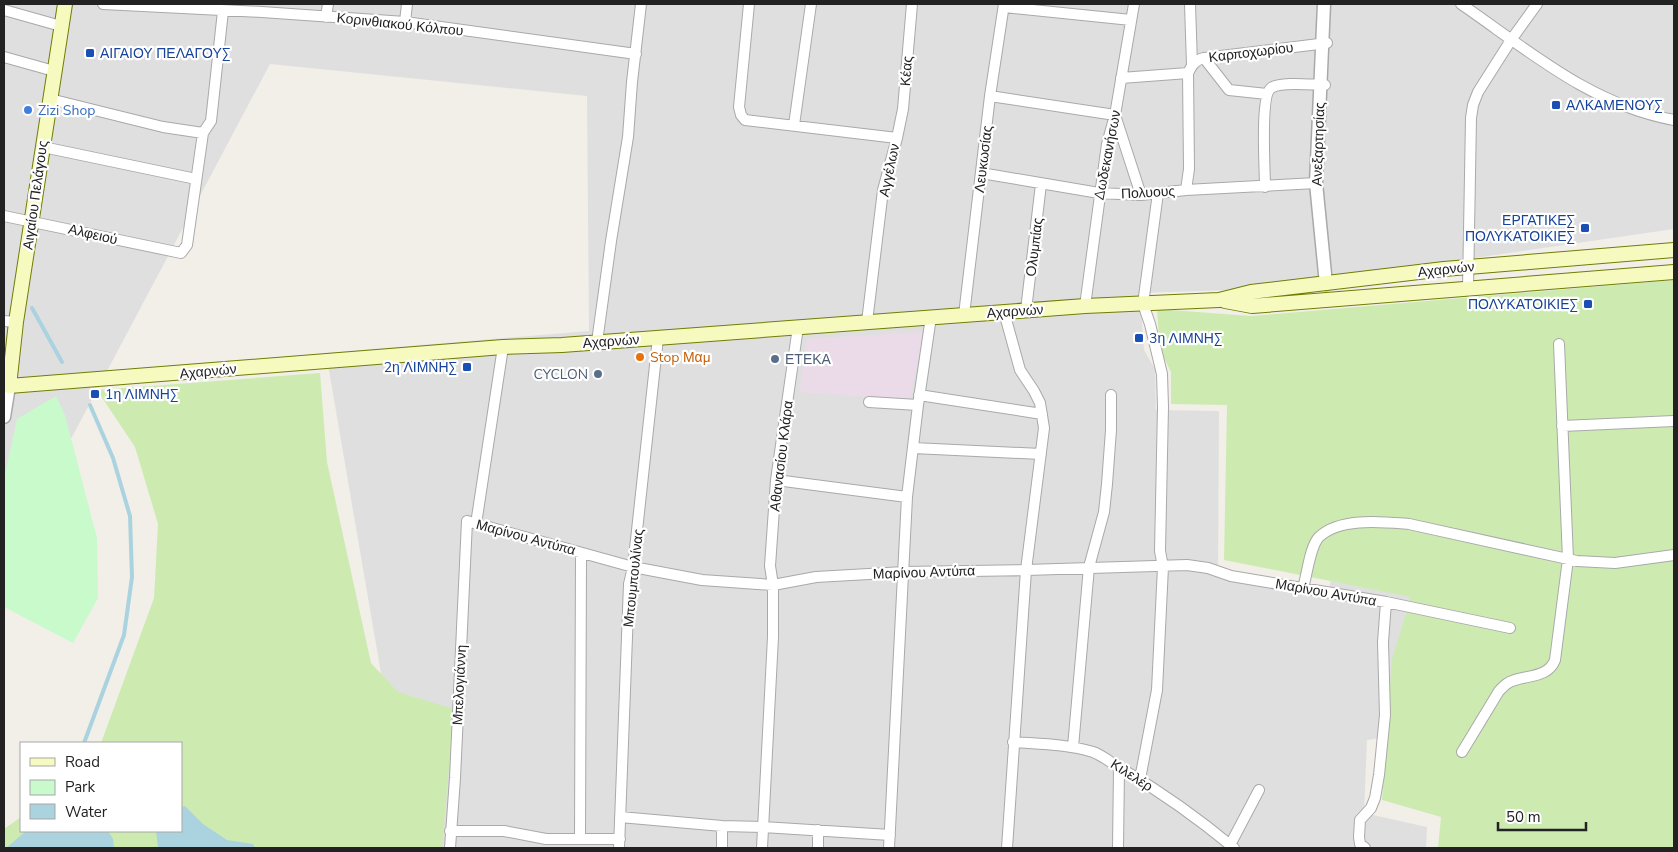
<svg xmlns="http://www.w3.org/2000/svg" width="1678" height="852" viewBox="0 0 1678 852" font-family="'Nunito Sans',sans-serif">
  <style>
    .residential { fill: #e0dfdf }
    .industrial { fill: #ebdbe8 }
    .grass { fill: #cdebb0 }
    .park { fill: #c8facc }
    .water { fill: #aad3df }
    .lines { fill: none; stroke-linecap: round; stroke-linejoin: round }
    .stream { stroke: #aad3df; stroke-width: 4 }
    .minor-casing { stroke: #a9a9a9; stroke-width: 12 }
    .tertiary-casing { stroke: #a9a9a9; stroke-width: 15 }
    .secondary-casing { stroke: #707d05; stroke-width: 16 }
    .minor { stroke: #fff; stroke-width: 10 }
    .tertiary { stroke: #fff; stroke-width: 12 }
    .secondary { stroke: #f7fabf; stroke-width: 14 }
    .transit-dot { fill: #1a4fb4; stroke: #fff; stroke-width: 2 }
    .shop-dot { fill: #3f7fe0; stroke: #fff; stroke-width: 2 }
    .food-dot { fill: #e8710a; stroke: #fff; stroke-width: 2 }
    .service-dot { fill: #5c6f8a; stroke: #fff; stroke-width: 2 }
    .labels { text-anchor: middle; stroke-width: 4.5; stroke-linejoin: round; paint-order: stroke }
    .street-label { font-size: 14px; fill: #222; stroke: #fff }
    .transit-label { font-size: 14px; fill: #164399; stroke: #fff; text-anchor: start }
    .shop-label { font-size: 14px; fill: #366cbe; stroke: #fff; text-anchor: start }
    .food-label { font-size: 14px; fill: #c56008; stroke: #fff; text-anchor: start }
    .service-label { font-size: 14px; fill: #4e5e75; stroke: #fff; text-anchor: start }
  </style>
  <rect width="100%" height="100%" fill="#f2efe9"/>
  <path class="residential" d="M4,4H1674V229L1261,289L1140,293L1144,350L1155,369L1156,410L1219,411L1218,578L1328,596L1337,546L1496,584L1428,731L1367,740L1364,813L1427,827L1426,848H411L326,353L589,331L587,96L270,64L4,565Z"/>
  <path class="industrial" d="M923,332L910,400L800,392L807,339Z"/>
  <path class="grass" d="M1674,280V846L1672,848H1438L1441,817L1382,800L1392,659L1411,597L1224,560L1227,405L1171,404V372L1160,350L1157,309L1251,316Z
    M320,373L327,462L371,663L398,692L454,709L442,848H4V829L21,817V831H181V743H101L154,598L158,524L135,447L97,390Z"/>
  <path class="park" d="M56,396L65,415L97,538L98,598L73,643L4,607V479L17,419Z"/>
  <path class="water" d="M185,806L203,824L227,840L253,844L255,848H158L156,831H181V807Z
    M26,831H108L113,839L114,848H6Z"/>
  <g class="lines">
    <path class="stream" d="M32,308L62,362
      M84,743L124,635L132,577L130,516L113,458L90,405"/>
    <g class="minor-casing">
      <path id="minor" d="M103,4L262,12L405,22L636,54
        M749,4L739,107L741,115L745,120L897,138L883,190L867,322
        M1190,4L1192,65
        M1461,4C1528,50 1591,105 1674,120
        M1004,7L1131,20
        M4,10L61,26
        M326,17L328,4
        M405,22L407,4
        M4,57L54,71
        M1204,58L1229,90L1267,94
        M1121,78L1188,73C1192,65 1195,60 1204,58L1327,43
        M990,96L1115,115L1141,195
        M50,99L163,127L203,133
        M794,125L811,4
        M203,133L211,121L223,11
        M897,138L903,109L912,4
        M43,147L196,179
        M981,173L1099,193L1141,195L1186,190L1316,183
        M1265,187C1265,170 1260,96 1271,88C1280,81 1313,85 1325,85
        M1186,190L1189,169L1188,73
        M4,216L181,253L187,245L203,133
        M1468,288L1471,118L1473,105L1478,92L1511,40L1537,4
        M1085,306L1107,144L1115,115L1134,4
        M1026,310L1041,184
        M1004,312L1020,370L1034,391L1040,403L1044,428L1026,570L1007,848
        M964,315L990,96L1004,4
        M4,321L16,322
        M597,342L611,241L628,137L632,82L641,4
        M919,395L1042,414
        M869,402L918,405
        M1562,426L1674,421
        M913,448L1041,454
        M776,480L907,497
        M476,524L503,347
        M1303,588C1307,575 1310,546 1319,537C1340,517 1383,522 1409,524L1577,561L1615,563L1674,555
        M1013,742C1040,744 1067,744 1093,752C1104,756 1112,764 1122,769C1161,792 1199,819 1234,848
        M1073,747L1089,567L1104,512L1107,484L1111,430V395
        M1462,752L1499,691C1503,687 1506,683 1512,681C1527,675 1548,678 1555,660L1568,559L1559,344
        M1140,779L1157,690L1163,567L1160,551L1163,407L1162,374L1150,324L1143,304L1158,193
        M620,817L722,826L763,827L890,835
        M450,831H504L546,839H620
        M580,839L581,553
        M1230,845L1259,790
        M450,848L455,778L467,521L633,567L702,580L773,585L816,577L904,572L1026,570L1187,565L1208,568L1231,576L1386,602L1510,628
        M619,848L629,584L633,567L658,338
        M722,848V826
        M762,848L773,637V585L770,566L776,480L798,327
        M818,848V830
        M889,848L907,497L918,405L931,317
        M1118,848L1119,768
        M1365,848L1360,844L1359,837L1360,820L1371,808L1375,798L1379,775L1385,715L1383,642L1386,602"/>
    </g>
    <g class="tertiary-casing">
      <path id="tertiary" d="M1324,4L1316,183L1326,284
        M4,417L9,386"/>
    </g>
    <g class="secondary-casing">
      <path id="secondary" d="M65,4L16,322L9,386L503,347L562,345L1085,306L1219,300L1251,292L1444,269L1674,250
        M1225,301L1252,306L1674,272"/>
    </g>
    <use href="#minor" class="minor"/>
    <use href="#tertiary" class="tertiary"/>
    <use href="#secondary" class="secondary"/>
  </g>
  <g class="transit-dot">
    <rect x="85" y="48" width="10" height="10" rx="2.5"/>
    <rect x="1551" y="100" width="10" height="10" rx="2.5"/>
    <rect x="1580" y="223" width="10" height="10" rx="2.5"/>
    <rect x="1583" y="299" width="10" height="10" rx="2.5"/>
    <rect x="1134" y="333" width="10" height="10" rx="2.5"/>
    <rect x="462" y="362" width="10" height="10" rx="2.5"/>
    <rect x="90" y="389" width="10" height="10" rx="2.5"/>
  </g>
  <circle class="shop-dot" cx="28" cy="110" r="5"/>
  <circle class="food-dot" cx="640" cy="357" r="5"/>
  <g class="service-dot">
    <circle cx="775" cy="359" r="5"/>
    <circle cx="598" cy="374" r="5"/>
  </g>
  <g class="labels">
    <g class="street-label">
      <text transform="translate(400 24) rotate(6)" y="5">Κορινθιακού Κόλπου</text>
      <text transform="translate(1251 52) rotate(-7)" y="5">Καρποχωρίου</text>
      <text transform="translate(906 71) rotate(-85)" y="5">Κέας</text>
      <text transform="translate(1318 144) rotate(-88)" y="5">Ανεξαρτησίας</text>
      <text transform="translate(1107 155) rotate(-79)" y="5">Δωδεκανήσων</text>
      <text transform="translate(983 159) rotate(-83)" y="5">Λευκωσίας</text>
      <text transform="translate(889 170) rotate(-78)" y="5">Αγγέλων</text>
      <text transform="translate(1148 192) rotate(-3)" y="5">Πολυους</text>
      <text transform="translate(35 195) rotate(-82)" y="5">Αιγαίου Πελάγους</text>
      <text transform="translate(93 234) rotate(13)" y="5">Αλφειού</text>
      <text transform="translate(1034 247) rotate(-83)" y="5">Ολυμπίας</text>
      <text transform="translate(1446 269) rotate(-6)" y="5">Αχαρνών</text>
      <text transform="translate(1015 311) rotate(-4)" y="5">Αχαρνών</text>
      <text transform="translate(611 341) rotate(-4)" y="5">Αχαρνών</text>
      <text transform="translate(208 371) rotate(-5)" y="5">Αχαρνών</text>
      <text transform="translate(781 456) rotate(-83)" y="5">Αθανασίου Κλάρα</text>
      <text transform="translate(526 537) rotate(15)" y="5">Μαρίνου Αντύπα</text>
      <text transform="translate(924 572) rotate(-2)" y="5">Μαρίνου Αντύπα</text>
      <text transform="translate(633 578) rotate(-84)" y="5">Μπουμπουλίνας</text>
      <text transform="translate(1326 592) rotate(10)" y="5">Μαρίνου Αντύπα</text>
      <text transform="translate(459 685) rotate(-87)" y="5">Μπελογιάννη</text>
      <text transform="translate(1132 775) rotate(33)" y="5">Κιλελέρ</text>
    </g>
    <g class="transit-label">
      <text x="100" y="58">ΑΙΓΑΙΟΥ ΠΕΛΑΓΟΥΣ</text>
      <text x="1566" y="110">ΑΛΚΑΜΕΝΟΥΣ</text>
      <text x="1575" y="225" text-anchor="end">ΕΡΓΑΤΙΚΕΣ<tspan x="1575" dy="16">ΠΟΛΥΚΑΤΟΙΚΙΕΣ</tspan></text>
      <text x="1578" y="309" text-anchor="end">ΠΟΛΥΚΑΤΟΙΚΙΕΣ</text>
      <text x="1149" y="343">3η ΛΙΜΝΗΣ</text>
      <text x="457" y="372" text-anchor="end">2η ΛΙΜΝΗΣ</text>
      <text x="105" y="399">1η ΛΙΜΝΗΣ</text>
    </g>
    <g class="shop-label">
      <text x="38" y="115">Zizi Shop</text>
    </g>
    <g class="food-label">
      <text x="650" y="362">Stop Μαμ</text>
    </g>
    <g class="service-label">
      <text x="785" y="364">ΕΤΕΚΑ</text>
      <text x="588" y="379" text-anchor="end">CYCLON</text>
    </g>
  </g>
  <rect width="1678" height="852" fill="none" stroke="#222222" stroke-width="10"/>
  <rect x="20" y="742" width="162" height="90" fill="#ffffff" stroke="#a7a7a7"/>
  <rect x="30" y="758" width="25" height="8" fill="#f7fabf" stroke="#a7a7a7"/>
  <text x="65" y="767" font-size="15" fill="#222222">Road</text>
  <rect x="30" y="780" width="25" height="15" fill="#c8facc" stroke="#a7a7a7"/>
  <text x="65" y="792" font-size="15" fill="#222222">Park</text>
  <rect x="30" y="804" width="25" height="15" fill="#aad3df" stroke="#a7a7a7"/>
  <text x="65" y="817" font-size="15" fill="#222222">Water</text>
  <path d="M1498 822v8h88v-8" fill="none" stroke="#222222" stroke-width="2.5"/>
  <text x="1506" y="822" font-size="15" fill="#222222" stroke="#ffffff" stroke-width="4" paint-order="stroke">50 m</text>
</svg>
